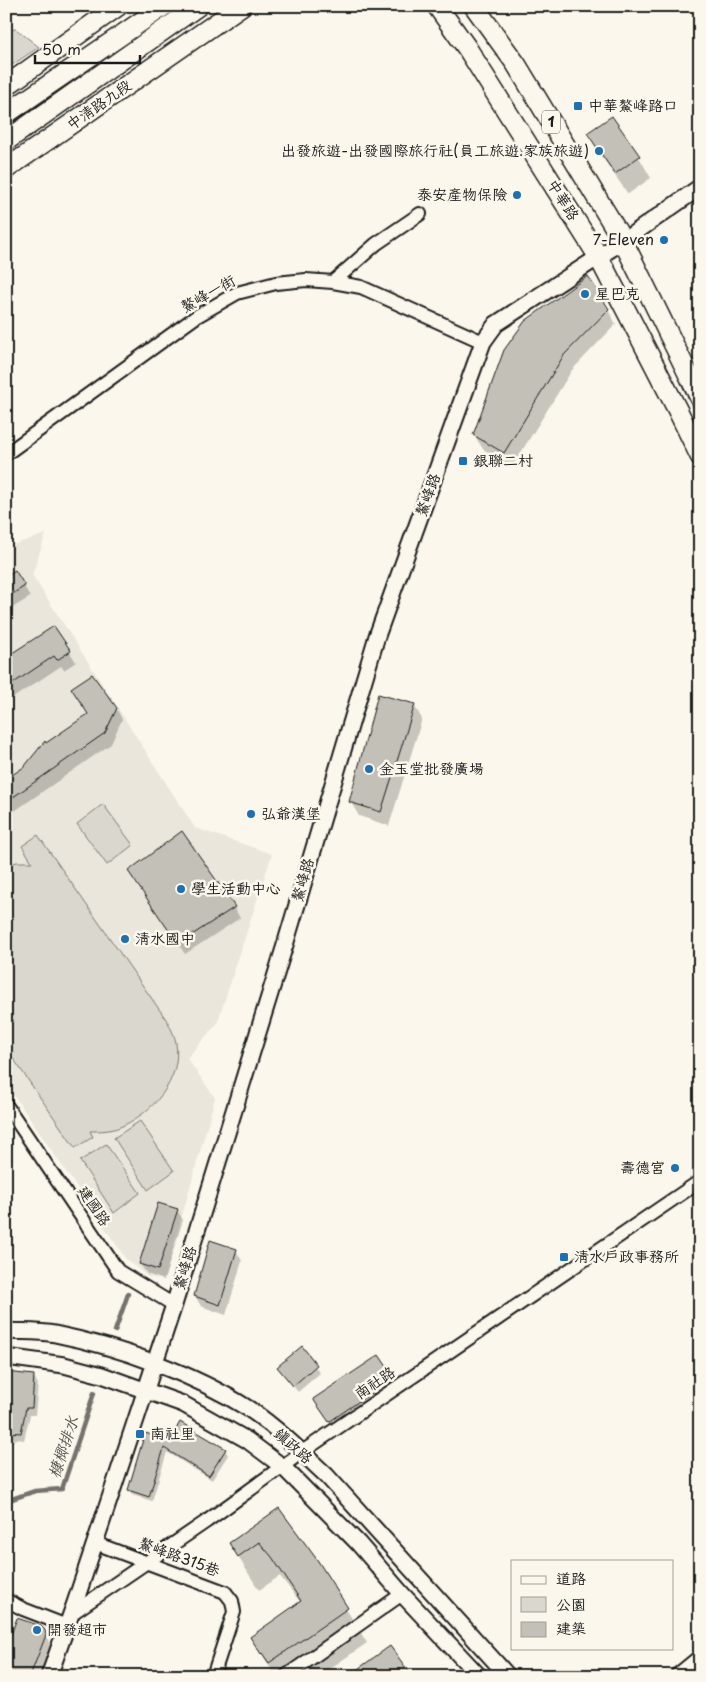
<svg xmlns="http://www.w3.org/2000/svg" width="706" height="1682" viewBox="0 0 706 1682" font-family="'Playpen Sans','LXGW WenKai TC',sans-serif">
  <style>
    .built { fill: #eae6dc }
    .green { fill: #dad7ce; stroke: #7b7a75 }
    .shadow { fill: #0003 }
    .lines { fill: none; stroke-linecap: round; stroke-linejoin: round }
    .stream { stroke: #74726e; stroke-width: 4.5 }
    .building { fill: #c3c0b8; stroke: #1c1c1c }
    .minor-casing { stroke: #1c1c1c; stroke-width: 16 }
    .tertiary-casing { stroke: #1c1c1c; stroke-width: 19 }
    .primary-casing { stroke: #1c1c1c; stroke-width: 22 }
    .minor { stroke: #fbf7ec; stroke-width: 12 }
    .tertiary { stroke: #fbf7ec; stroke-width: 15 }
    .primary { stroke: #fbf7ec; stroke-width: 19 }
    .poi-dot { fill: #1f6fb2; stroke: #fbf7ec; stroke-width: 2 }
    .labels { text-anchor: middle; stroke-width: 5; stroke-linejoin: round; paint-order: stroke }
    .shield { fill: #fbf7ec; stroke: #5f5e5a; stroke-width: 1 }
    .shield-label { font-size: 14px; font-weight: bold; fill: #1c1c1c }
    .street-label { font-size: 15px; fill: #1c1c1c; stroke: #fbf7ec }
    .poi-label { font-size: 15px; fill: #1c1c1c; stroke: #fbf7ec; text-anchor: start }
    .water-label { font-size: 16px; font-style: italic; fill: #575653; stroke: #fbf7ec }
  </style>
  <rect width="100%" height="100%" fill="#fbf7ec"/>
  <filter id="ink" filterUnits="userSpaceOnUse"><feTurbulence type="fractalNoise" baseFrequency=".02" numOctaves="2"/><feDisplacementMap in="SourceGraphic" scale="10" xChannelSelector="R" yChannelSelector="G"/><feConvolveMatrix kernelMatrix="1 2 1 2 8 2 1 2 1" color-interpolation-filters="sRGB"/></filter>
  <g filter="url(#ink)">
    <path class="built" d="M46,534L32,575L195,828L272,854L217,1024L187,1058L215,1098L164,1280L148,1277L126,1259L6,1084V547Z"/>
    <path class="green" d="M16,29L39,47L6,69V30Z
      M103,804L133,845L107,865L77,824Z
      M38,835L168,1022C171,1029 175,1036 176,1043C182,1081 152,1113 120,1127C110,1131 100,1131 90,1131L93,1137L75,1148L6,1048V865L17,862H32L22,846Z
      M140,1121L174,1171L148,1190L114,1138Z
      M106,1144L140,1193L114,1213L80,1161Z"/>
    <path class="shadow" d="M612,117L639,157L651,178L628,194L600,154L588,134Z
      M608,310L616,324L572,370L512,467L483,449L474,435Z
      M6,577L24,586L30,597L6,612Z
      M54,627L76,662L64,670L61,666L13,698L6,688V658Z
      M414,705L422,719L389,826L359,816L350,801Z
      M116,708L122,719L111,744L6,817V781L25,768L46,745Z
      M136,882L234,908L240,918L185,954Z
      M177,1210L183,1220L164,1280L147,1274L140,1264Z
      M236,1250L242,1261L226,1315L201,1306L195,1296Z
      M301,1348L320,1373L298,1392L278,1367Z
      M379,1356L399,1389L336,1432L321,1410Z
      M6,1373L34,1377L38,1384L35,1415H30L24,1440L16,1439L7,1446L6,1486Z
      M146,1434L170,1441L225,1450L228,1455L212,1480L167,1452L152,1501L132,1495L129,1490Z
      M279,1509L317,1562L367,1643L319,1676H275L252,1637L301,1603L280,1576L259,1590L230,1544Z
      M44,1631L52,1648L42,1676H6Z"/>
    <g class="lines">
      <path class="stream" d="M115,1331L128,1294
        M12,1499L35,1491L62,1489L94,1393"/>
    </g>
    <path class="building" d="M612,116L640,156L615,174L587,133Z
      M588,276L609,309L564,355L504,453L473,435L504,350L525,321Z
      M15,570L25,586L6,598V576Z
      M54,626L71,651L57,660L54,656L6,688V657Z
      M92,674L117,708L105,733L6,802V779L24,767L45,741L46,743L88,714L71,688Z
      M378,694L415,704L381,812L349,802Z
      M182,831L235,907L178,944L128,871Z
      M158,1203L178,1209L158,1270L139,1264Z
      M210,1240L237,1249L220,1305L194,1296Z
      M302,1346L317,1365L293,1386L277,1367Z
      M379,1355L394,1377L329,1422L313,1399Z
      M6,1372L34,1375L32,1408H26L21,1433L6,1432Z
      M180,1422L226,1449L209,1476L164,1448L149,1497L128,1490L145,1433L170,1440Z
      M279,1508L318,1561L348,1608L269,1663L262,1653L261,1654L250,1637L301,1601L272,1557L259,1542L238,1557L229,1543Z
      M17,1618L41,1626L45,1630L46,1635L30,1676H6V1648Z
      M390,1646L412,1676H348Z"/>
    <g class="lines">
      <g class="minor-casing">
        <path id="minor" d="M333,282L376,244L420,214
          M6,454L197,316L237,293L276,283L306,280L333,282L361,287L483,342
          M6,1105L118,1271L174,1305
          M95,1543L225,1592L232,1601L234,1612L213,1676
          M6,1600L23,1609L67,1626
          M71,1614L207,1521L302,1452L700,1181
          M286,1676L402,1594"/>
      </g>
      <g class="tertiary-casing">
        <path id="tertiary" d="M6,1331C22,1332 40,1331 55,1334C120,1347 194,1374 249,1409C275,1426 304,1454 327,1476L508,1676
          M6,1357L64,1365L102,1375L183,1404L247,1440L283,1467L358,1543L402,1594L479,1676
          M49,1676L75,1603L174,1305L285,945L377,636L483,342L496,324L623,241L700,187
          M678,1676L700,1658"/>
      </g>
      <g class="primary-casing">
        <path id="primary" d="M437,6L467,48L598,256L678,411L700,456
          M474,6L516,64L623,241L700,398
          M6,86L118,6
          M6,114L164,6
          M6,141L198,6
          M6,169L241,6"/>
      </g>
      <use href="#minor" class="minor"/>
      <use href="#tertiary" class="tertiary"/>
      <use href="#primary" class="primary"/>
    </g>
  </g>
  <g class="poi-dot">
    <rect x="573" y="101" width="10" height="10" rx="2.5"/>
    <circle cx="599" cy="151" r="5"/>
    <circle cx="517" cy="195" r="5"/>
    <circle cx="664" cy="240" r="5"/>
    <circle cx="585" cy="294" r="5"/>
    <rect x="458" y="456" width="10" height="10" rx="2.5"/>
    <circle cx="369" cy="769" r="5"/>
    <circle cx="251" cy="814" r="5"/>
    <circle cx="181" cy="889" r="5"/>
    <circle cx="125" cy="939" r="5"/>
    <circle cx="675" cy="1168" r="5"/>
    <rect x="559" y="1252" width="10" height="10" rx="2.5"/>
    <rect x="135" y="1429" width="10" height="10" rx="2.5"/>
    <circle cx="37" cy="1630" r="5"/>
  </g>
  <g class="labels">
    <rect class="shield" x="542" y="110.5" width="18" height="23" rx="4"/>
    <g class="shield-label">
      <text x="551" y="127">1</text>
    </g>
    <g class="street-label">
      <text transform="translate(99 105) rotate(-35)" y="5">中清路九段</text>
      <text transform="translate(563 200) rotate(58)" y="5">中華路</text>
      <text transform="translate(208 294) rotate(-29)" y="5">鰲峰一街</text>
      <text transform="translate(428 495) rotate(-70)" y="5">鰲峰路</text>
      <text transform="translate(303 880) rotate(-74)" y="5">鰲峰路</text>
      <text transform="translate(94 1206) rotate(56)" y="5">建國路</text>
      <text transform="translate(185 1268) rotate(-73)" y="5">鰲峰路</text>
      <text transform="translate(375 1383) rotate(-34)" y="5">南社路</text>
      <text transform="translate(293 1446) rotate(41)" y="5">鎮政路</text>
      <text transform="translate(179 1557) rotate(20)" y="5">鰲峰路315巷</text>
    </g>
    <g class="poi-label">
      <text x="588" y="111">中華鰲峰路口</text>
      <text x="589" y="156" text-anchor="end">出發旅遊-出發國際旅行社(員工旅遊.家族旅遊)</text>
      <text x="507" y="200" text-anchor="end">泰安產物保險</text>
      <text x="654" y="245" text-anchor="end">7-Eleven</text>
      <text x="595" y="299">星巴克</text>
      <text x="473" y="466">銀聯二村</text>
      <text x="379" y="774">金玉堂批發廣場</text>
      <text x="261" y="819">弘爺漢堡</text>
      <text x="191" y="894">學生活動中心</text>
      <text x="135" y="944">清水國中</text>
      <text x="665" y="1173" text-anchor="end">壽德宮</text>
      <text x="574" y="1262">清水戶政事務所</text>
      <text x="150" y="1439">南社里</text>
      <text x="47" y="1635">開發超市</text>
    </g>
    <g class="water-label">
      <text transform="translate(63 1447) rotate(-72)" y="6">槺榔排水</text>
    </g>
  </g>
  <rect width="706" height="1682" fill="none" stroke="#fbf7ec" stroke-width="25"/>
  <rect x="12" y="12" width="681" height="1657" fill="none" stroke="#1c1c1c" stroke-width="2" filter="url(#ink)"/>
  <rect x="511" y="1560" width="162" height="90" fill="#fbf7ec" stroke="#a29f99"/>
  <rect x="521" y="1576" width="25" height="8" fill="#fbf7ec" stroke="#a29f99"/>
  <text x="556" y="1584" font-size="15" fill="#1c1c1c">道路</text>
  <rect x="521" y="1597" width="25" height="15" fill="#dad7ce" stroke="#a29f99"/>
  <text x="556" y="1610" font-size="15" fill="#1c1c1c">公園</text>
  <rect x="521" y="1622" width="25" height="15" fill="#c3c0b8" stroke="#a29f99"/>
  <text x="556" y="1634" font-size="15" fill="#1c1c1c">建築</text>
  <path d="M35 55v8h105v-8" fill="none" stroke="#1c1c1c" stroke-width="2.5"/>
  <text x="42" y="55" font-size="15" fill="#1c1c1c" stroke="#fbf7ec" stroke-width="4" paint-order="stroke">50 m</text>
</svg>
